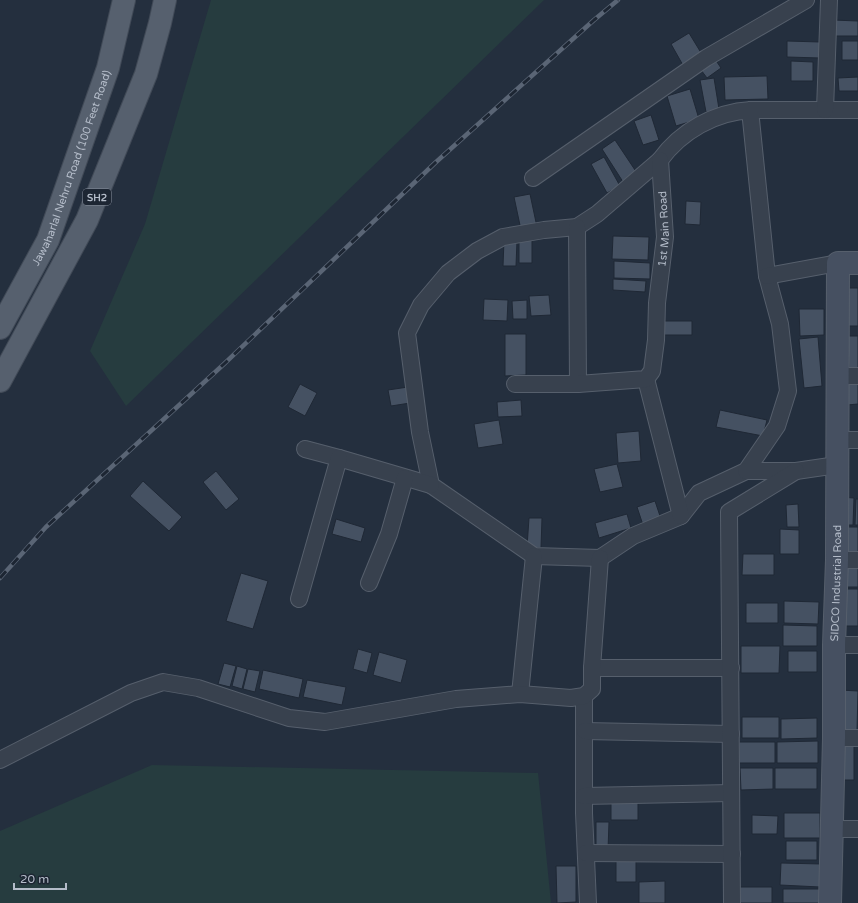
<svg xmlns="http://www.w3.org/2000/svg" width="858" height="903" viewBox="0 0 858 903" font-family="'Varela Round',sans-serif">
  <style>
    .green { fill: #263c3f }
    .building { fill: #455162; stroke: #1f2835 }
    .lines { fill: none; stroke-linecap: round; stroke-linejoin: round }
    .street-casing { stroke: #565f6c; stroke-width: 18 }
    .secondary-casing { stroke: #565f6c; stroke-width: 24 }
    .primary-casing { stroke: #414a57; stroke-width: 24 }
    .street { stroke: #38414e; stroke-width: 16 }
    .secondary { stroke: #465061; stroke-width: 22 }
    .primary { stroke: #56606e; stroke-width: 22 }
    .rail-casing { stroke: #5a6575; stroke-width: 4.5 }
    .rail { stroke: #1d2633; stroke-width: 3; stroke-dasharray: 9; stroke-linecap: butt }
    .labels { text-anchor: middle; stroke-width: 3; stroke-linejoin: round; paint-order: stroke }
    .shield { fill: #1d2633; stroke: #878f9c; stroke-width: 1 }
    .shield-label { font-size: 10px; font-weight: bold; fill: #b4bcc9 }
    .street-label { font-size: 11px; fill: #b4bcc9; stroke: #1d2633 }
  </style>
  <rect width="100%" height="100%" fill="#242f3e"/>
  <path class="green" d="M211,0H544L126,406L90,351L145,224Z
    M152,765L538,773L551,903H0V831Z"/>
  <path class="building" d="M833,20L858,21V36H832Z
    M689,33L703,56L684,67L671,44Z
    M787,41L820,42V58L787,57Z
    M842,41H858V60H842Z
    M713,56L721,68L707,78L698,66Z
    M791,61L813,62V81H791Z
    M767,76L768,99L725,100L724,77Z
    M858,77V91H839L838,78Z
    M714,78L719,109L706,112L700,80Z
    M690,89L699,119L676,126L667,96Z
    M651,115L659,140L643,145L634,121Z
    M615,140L639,176L625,185L602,149Z
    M604,157L620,186L607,193L591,164Z
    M530,194L537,227L521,230L514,197Z
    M686,201L701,202L700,225L685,224Z
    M613,236L649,237L648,260L612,259Z
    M519,237H532V263H519Z
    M504,240L517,241L516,266H503Z
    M614,261L650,263V279L614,278Z
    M613,279L646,281L645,292L613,290Z
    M844,288H858V326H844Z
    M549,295L551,315L531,316L529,296Z
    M484,299L508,300L507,321L483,320Z
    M527,300V319H513L512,301Z
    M799,309H824V335L800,336Z
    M661,321H692V335H661Z
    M505,334H526V375L505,376Z
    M848,336H858V368H849Z
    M818,337L822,386L804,388L799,339Z
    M847,382H858V404L847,405Z
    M300,384L317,393L305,416L288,407Z
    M408,387L410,403L391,406L388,390Z
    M521,400L522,416L498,417L497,402Z
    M720,410L767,420L763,436L716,427Z
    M499,420L503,444L478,448L474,424Z
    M639,431L641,461L618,463L616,433Z
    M617,464L623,487L600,492L594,469Z
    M216,471L239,499L226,510L203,482Z
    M143,481L182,517L169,531L130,496Z
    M839,497L854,498L853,525H838Z
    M856,499H858V525H855Z
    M655,501L662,522L644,528L637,507Z
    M798,504L799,527H787L786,505Z
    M627,514L631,528L599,538L595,523Z
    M529,518H542L541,548L527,547Z
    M336,519L365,528L361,542L332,534Z
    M841,527H858V554H841Z
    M780,529L799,530V554H780Z
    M743,554H774V575H742Z
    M839,563H858V587H840Z
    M241,573L268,581L253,629L226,621Z
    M842,589H858V626H842Z
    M784,601L819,602L818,624L784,623Z
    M746,603H778V623H746Z
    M783,625L817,626V646H783Z
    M741,646H780L779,673H741Z
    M358,649L372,653L367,673L353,669Z
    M788,651H817V672H788Z
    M379,652L407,660L401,683L373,675Z
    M224,663L236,666L230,687L218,684Z
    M237,666L247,669L242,689L232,686Z
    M248,669L260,671L255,692L243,689Z
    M263,670L303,679L299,698L259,689Z
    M307,680L346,687L342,705L303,697Z
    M840,690L858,691L857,731L839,730Z
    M742,717H779V738H742Z
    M817,718V738L781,739V719Z
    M818,741V763H777V742Z
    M844,741L854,742V780H843Z
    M739,742H775V763H739Z
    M740,768H773V789L741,790Z
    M775,768H817V789H775Z
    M638,796V820H611V797Z
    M784,813H820V838H784Z
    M752,815L778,816L777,834H752Z
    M596,822H609L608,850H596Z
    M786,841H817V860H786Z
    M616,855H636V882H616Z
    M781,863L821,864L820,887L780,885Z
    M556,866H576V902L557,903Z
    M665,881V903H639V882Z
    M740,887H772V903H740Z
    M783,889H820V903H783Z"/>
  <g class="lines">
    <g class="street-casing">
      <g id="street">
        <path d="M750,110L767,276L780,324L788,391L777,426L746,471L699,493L681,516L633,536L600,558L534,556L431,485L420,432L407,333L421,305L448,273L477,251L503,237L544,230L577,227L597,214L660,160C681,131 715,112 751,110C763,110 775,110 787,110C811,110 834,110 858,110"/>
        <path d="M825,110L829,0"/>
        <path d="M533,178L706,58L806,0"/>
        <path d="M577,227L578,384"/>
        <path d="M767,276L838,263"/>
        <path d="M839,376H858"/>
        <path d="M646,379L681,516"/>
        <path id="s1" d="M515,384H578L646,379L652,371L656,340L657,303L665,237L660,160"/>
        <path d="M838,440H858"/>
        <path d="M305,449L339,458L431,485"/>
        <path d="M746,471H796L837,465"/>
        <path d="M837,560H858"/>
        <path d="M369,583L389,534L405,478"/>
        <path d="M299,599L339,458"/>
        <path d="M834,645H858"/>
        <path d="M592,668H731"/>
        <path d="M520,694L534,556"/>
        <path d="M584,696V813L588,903"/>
        <path d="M585,731L731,734"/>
        <path d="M834,738H858"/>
        <path d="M0,760L131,693L163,682L198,688L289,718L325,722L456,699L520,694L571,698L584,696L592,689V668L600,558"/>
        <path d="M584,796L731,793"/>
        <path d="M832,829H858"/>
        <path d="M586,853L732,854"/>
        <path d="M732,903L729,512L796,471"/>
      </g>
    </g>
    <g class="secondary-casing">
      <g id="secondary">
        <path id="s2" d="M830,903L834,738V645L837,560L838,263H858"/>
      </g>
    </g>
    <g class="primary-casing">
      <g id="primary">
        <path id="s3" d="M0,328L48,240L108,68L124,0"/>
        <path d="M0,381L87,220L146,74L160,23L165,0"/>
      </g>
    </g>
    <use href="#street" class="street"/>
    <use href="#secondary" class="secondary"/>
    <use href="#primary" class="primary"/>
    <g class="rail-casing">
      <path id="rail" d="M0,578L46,527L224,364L435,163L594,20L618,0"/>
    </g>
    <use href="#rail" class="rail"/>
  </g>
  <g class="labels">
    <rect class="shield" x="83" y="189" width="28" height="16" rx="3"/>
    <g class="shield-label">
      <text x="97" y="201">SH2</text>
    </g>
    <g class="street-label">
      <text dy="4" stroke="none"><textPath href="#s3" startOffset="176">Jawaharlal Nehru Road (100 Feet Road)</textPath></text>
      <text dy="4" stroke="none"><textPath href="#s1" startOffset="284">1st Main Road</textPath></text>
      <text dy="4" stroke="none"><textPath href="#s2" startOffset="320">SIDCO Industrial Road</textPath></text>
    </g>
  </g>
  <path d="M14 883v6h52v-6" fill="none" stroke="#b4bcc9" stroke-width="2"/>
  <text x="20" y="883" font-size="12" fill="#b4bcc9" stroke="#1d2633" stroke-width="3" paint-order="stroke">20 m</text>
</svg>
